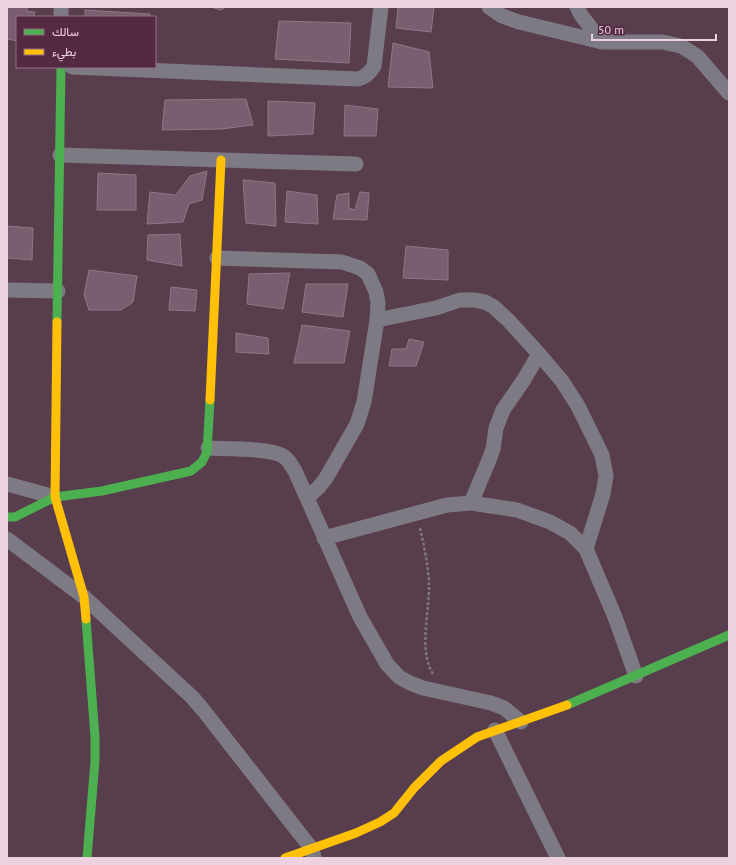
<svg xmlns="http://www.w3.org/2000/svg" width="736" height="865" viewBox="0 0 736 865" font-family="'PT Sans',Vazirmatn,sans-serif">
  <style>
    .building { fill: #7a5d6e; stroke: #8e7885 }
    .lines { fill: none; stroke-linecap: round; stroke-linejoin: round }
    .path { stroke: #7f767f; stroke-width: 2.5; stroke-dasharray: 3 2; stroke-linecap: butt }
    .street { stroke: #7d7a83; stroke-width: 15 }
    .fast { stroke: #4caf50; stroke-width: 9 }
    .slow { stroke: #ffc107; stroke-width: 9 }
  </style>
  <rect width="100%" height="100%" fill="#583e4d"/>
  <path class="building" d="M7,7H27V11L35,12L34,16L35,17H17V41L7,39Z
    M210,7H225L222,10Z
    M398,7H434L431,32L396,28Z
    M85,10L150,14V17H85Z
    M279,21L351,23L349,63L275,59Z
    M393,43L429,52L433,88L388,87Z
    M246,99L253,125L221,129L162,130L165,100Z
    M268,101L315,103L313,134L268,136Z
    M345,105L378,109L376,136H344Z
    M207,171L202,200L189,204L183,222L147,224L150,192L176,195L190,176Z
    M98,173L136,175V210H97Z
    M243,180L275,183L276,226L246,223Z
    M287,191L317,195L318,224L285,222Z
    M360,192L369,193L367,220L333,219L337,195L349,193V208L355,210Z
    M7,226L33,228L32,260L7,258Z
    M180,234L182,266L147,260L148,235Z
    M406,246L448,250V280L403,278Z
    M89,270L137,276L133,302L121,310H89L84,295Z
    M290,273L283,309L247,304L249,274Z
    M306,284H348L343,317L302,312Z
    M171,287L197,290L195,311L169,310Z
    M302,325L350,331L344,363H294Z
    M236,333L268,338L269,354L236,352Z
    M409,339L424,342L416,366H389L392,349H406Z"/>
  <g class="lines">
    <path class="path" d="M420,528C424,546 428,564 429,583C430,610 418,651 433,674"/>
    <path class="street" d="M489,7L502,16L519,22L602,42H662L681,46L697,56L729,93
      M577,7L581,15L602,42
      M61,17V7
      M72,67L358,79C366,77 370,73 374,66L381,7
      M60,155L356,164
      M217,258L342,262L360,268L368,274L376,292L378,303L377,320L364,402L357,424L326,478L319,487L307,498
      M7,290L58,291
      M377,320L436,308L460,300H474L485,302L494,307L509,321L539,354L562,381L578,406L602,455L606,476L603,494L586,549
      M208,448C225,449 268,448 281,455C288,458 291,465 295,471L360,617L387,664L399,677L410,683L423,688L491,703L504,708L521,722
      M7,484L55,497
      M471,503L489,460L493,449L496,428L503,410L523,381L539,354
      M324,538L447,505L471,503L517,510L550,522L570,533L586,549L615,617L636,676
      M7,539L84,597L192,697L204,711L311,848L314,857
      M495,730L558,858"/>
    <path class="fast" d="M57,322L61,67
      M7,517H15L55,497L102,491L191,471L202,462L207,452L210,400
      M86,619L95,737V761L87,858
      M567,705L729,635"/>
    <path class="slow" d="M57,322L55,497L84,597L86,619
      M210,400L221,160
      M285,858L356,833L380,822L394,813L414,788L441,761L477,737L567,705"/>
  </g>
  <rect width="736" height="865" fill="none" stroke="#eed1e0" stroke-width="16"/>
  <rect x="16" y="16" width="140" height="52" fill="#562943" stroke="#936c82"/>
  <rect x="24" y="29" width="20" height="6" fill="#4caf50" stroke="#936c82"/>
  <text x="52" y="36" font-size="12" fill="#eed1e0">سالك</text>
  <rect x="24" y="49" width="20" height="6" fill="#ffc107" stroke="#936c82"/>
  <text x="52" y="56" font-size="12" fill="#eed1e0">بطيء</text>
  <path d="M592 34v6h124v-6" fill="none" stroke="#eed1e0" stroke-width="2"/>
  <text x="598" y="34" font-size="12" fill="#eed1e0" stroke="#562943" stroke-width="3" paint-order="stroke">50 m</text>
</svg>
